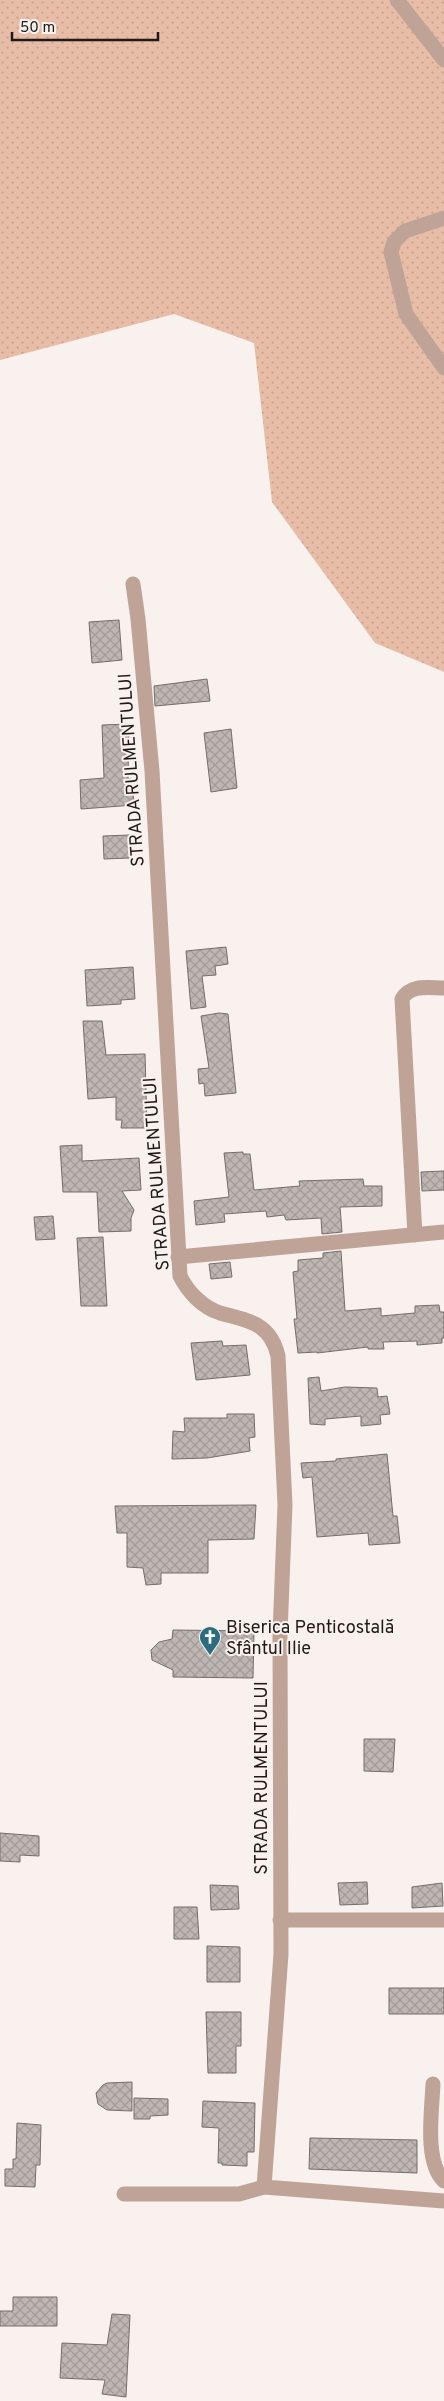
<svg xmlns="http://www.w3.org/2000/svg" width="444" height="2401" viewBox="0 0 444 2401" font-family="Overpass,sans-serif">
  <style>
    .grass { fill: url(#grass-dots) }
    .building { fill: url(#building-cross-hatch); stroke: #746e6b }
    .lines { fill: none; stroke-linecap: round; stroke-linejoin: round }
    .street { stroke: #bea396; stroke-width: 15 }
    .labels { text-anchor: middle; stroke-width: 4; stroke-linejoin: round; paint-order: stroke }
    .street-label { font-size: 18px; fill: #1d1a19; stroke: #f8f1ed }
    .poi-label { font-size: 18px; fill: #1d1a19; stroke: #f8f1ed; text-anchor: start }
  </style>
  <defs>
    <pattern id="grass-dots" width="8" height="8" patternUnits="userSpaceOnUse" patternTransform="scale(1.25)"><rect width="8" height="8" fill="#e8bda7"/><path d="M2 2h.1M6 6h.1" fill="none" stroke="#c7a28f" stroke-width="1.8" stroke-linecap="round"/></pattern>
    <pattern id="building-cross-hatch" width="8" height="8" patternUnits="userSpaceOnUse" patternTransform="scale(1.25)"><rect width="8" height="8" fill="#bdb6b2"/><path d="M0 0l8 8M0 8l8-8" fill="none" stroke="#a29c98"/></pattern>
  </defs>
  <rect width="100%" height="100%" fill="#f8f1ed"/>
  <path class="grass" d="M0,0H444V672L375,643L272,502L254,343L174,314L0,360Z"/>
  <path class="building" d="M119,620L122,660L92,663L89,622Z
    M207,679L210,701L155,706L154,686Z
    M129,724L128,779H132L134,805L81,809L80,780L104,778L102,725Z
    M231,729L237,788L211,792L204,733Z
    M130,835V858L104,859L103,836Z
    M226,947L228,964L215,966L216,975L202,976L206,1007L191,1009L186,951Z
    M133,967L135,999L121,1000V1004L87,1006L85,970Z
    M219,1013L228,1014L236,1093L205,1096L204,1083L199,1084L198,1069L209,1068L201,1016Z
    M83,1021H102L106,1055L145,1054L147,1128H121L122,1120H116V1097L88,1099Z
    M82,1145V1161L139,1158L141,1190L122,1191L134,1210L131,1218V1231L99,1232L97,1192H63L60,1146Z
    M243,1152V1154H250L254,1190L300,1186L299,1181L363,1179L364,1186H382V1206L340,1207L342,1232L322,1234L321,1218L286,1220L284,1215L267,1217L266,1211L224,1214L225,1222L196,1225L194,1201L229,1197L224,1153Z
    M444,1171V1190L422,1191L421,1172Z
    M53,1216L55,1239L36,1240L34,1217Z
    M103,1237L107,1306H81L77,1238Z
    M341,1251L345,1311L381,1308V1316L415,1313V1306L439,1305L440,1312H444V1338H442V1343L417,1345V1341L383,1342L384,1349H368V1347L317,1353V1352L298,1353L294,1319H297L293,1272L298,1271V1260L323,1258V1253Z
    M230,1262L232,1277L211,1279L209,1264Z
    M222,1341L223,1346L246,1345L250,1375L196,1380L191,1343Z
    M319,1377L321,1391L345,1387L377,1388L378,1397L387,1396L390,1414L380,1415L381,1424L361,1426V1416L325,1419V1425L310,1424L308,1378Z
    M227,1414H254L255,1437L249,1438L250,1451L207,1458L172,1459L173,1431L185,1432L184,1418H227Z
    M387,1454L393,1516H397L400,1543L369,1545L368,1533L317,1537L312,1477L303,1478L301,1463L336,1461V1459Z
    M256,1505L254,1539L208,1540V1573H161V1584L146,1585L143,1568L127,1567V1533H117L115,1506Z
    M173,1630L254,1631L253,1678L173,1677V1670L152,1660L151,1650L159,1642L172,1639Z
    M364,1739H395L393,1772L364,1771Z
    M0,1833L39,1836V1856L20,1855V1862L0,1861Z
    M367,1882L368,1904L340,1905L338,1883Z
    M442,1883L443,1906L412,1908V1887Z
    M210,1885L238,1886L239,1909L211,1910Z
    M174,1907H197L199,1939H174Z
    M207,1946L240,1947V1982H207Z
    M389,1988H444V2014H389Z
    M206,2012H241V2046H236V2073H208Z
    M132,2082V2111L107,2110L98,2104L96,2093L103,2085L107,2083Z
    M134,2098L168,2099V2115L150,2116V2119H134Z
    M203,2101L255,2103L254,2152H247V2166L222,2165V2163H218L219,2128L202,2127Z
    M17,2123L41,2125L40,2165H36L35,2187L5,2186V2169H13V2159H16Z
    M310,2138L417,2140V2173L309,2169Z
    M13,2297H57V2326H0V2311H13Z
    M112,2314L130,2315L126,2397L102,2394L105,2380L60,2378L62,2343L107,2345Z"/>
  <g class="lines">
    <path class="street" d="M397,0L444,60
      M444,218L405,231L394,242L391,252L406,314L444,368
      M133,584L138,619L152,771L180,1276C188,1292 202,1307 220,1313C248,1321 270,1322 278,1356L285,1505L280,1634L281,1954L264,2187
      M415,1235L402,999C410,984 429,988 444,988
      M178,1257L444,1232
      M280,1920H444
      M433,2084C432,2110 424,2162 444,2181
      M124,2194H239L264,2187L444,2201"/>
  </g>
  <defs>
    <g id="church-pin" transform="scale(1.125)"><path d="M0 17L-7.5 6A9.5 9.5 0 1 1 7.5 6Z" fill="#2c6c80" stroke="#f8f1ed"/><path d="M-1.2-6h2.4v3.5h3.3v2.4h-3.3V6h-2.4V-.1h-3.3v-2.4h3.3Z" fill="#fff"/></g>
  </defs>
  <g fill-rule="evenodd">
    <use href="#church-pin" x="210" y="1637"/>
  </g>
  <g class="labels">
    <g class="street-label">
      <text transform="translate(131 770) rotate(-94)" y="6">STRADA RULMENTULUI</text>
      <text transform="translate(156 1174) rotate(-94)" y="6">STRADA RULMENTULUI</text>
      <text transform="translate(261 1778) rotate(-90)" y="6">STRADA RULMENTULUI</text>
    </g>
    <g class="poi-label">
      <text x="226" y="1633">Biserica Penticostală<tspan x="226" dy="21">Sfântul Ilie</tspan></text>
    </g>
  </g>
  <path d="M12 32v8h146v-8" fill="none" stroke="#1d1a19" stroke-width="2.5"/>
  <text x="20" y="32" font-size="15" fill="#1d1a19" stroke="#f8f1ed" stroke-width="4" paint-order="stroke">50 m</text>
</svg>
